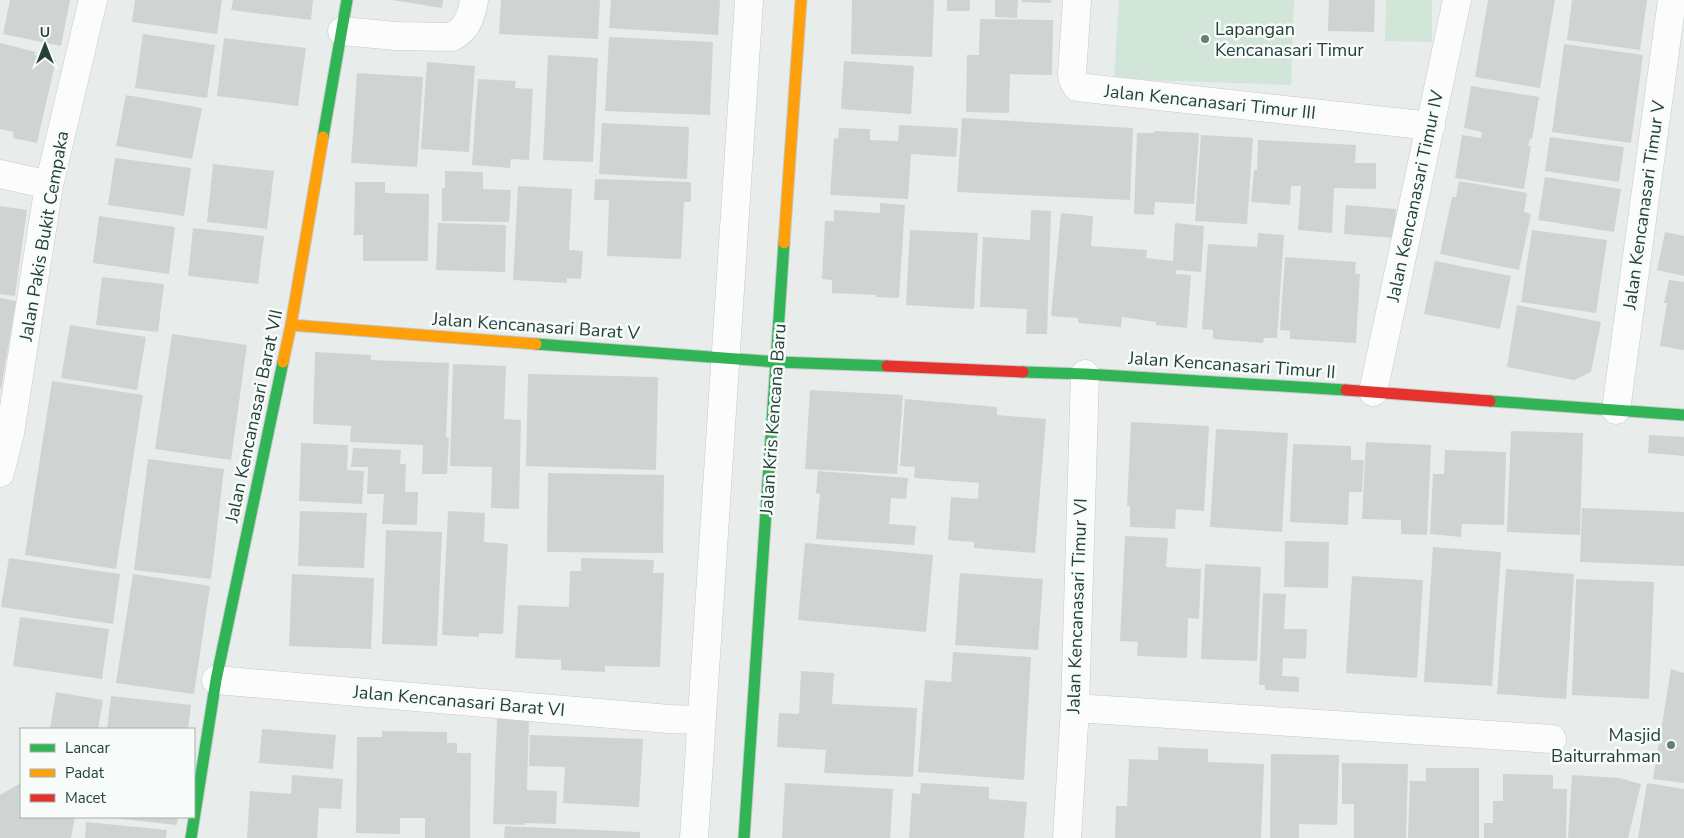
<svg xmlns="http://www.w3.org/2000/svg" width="1684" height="838" viewBox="0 0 1684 838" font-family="'Nunito Sans',sans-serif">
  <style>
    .green { fill: #d1e6d8 }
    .building { fill: #cfd4d2 }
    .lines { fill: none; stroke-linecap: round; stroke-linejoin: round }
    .street-casing { stroke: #c5cac8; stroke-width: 29 }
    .fast-casing { stroke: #c3cbc8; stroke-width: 13 }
    .slow-casing { stroke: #c3cbc8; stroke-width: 13 }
    .jam-casing { stroke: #c3cbc8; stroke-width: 13 }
    .street { stroke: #fcfcfc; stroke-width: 28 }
    .fast { stroke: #30b455; stroke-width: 11 }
    .slow { stroke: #ff9f0a; stroke-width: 11 }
    .jam { stroke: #e5322d; stroke-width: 11 }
    .poi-dot { fill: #697e78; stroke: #f7fbf9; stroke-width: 2 }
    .labels { text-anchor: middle; stroke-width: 5; stroke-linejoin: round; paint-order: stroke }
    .poi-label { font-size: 18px; fill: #24423a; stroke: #f7fbf9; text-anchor: start }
    .street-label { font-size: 18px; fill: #24423a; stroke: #f7fbf9 }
  </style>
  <rect width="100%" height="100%" fill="#e8edeb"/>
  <path class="green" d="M1119,0H1294L1291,85L1114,79Z
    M1386,0H1432V42L1385,41Z"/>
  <path class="building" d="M10,0H70L61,46L3,34Z
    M135,0H222L217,34L132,22Z
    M233,0H313L311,20L231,10Z
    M392,0H443L442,8Z
    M501,0H600L598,39L499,34Z
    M611,0H720L718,35L609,28Z
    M852,0H934L932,57L851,54Z
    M947,0H970V11H947Z
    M995,0H1018L1017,18L995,17Z
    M1022,0H1051V3L1022,2Z
    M1329,0H1375L1374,32L1328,31Z
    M1488,0H1555L1540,88L1475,77Z
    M1572,0H1647L1640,50L1567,40Z
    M980,19L1053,20L1052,75L1010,74L1009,113L966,112L967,55H979Z
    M143,34L215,45L207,98L135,88Z
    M609,37L713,42L710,115L605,111Z
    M224,38L306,48L298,106L217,96Z
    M0,43L36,52L34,55L56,60L37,143L13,138L14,132L0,129Z
    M1564,44L1643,55L1631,143L1552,132Z
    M548,55L598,58L593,162L543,160Z
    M844,61L914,66L911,114L841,109Z
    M427,62L475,66L469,152L421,149Z
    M357,73L423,77L417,167L351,163Z
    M478,79L516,81L515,88L533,89L529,160L511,159L510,168L472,165Z
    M1471,86L1539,97L1532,139H1530L1528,146H1531L1524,189L1455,178L1462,135L1481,138L1482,132L1464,128Z
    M126,95L202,108L192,159L116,146Z
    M962,118L1133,128L1130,200L957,192Z
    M602,123L689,127L687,179L599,174Z
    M899,125L958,128L956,157L911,154L908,199L830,195L834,138L838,139L839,128L870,129V140L898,141Z
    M1154,131L1199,133L1194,204L1155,202L1154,215L1134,214L1137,133H1154Z
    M1201,135L1253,138L1247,224L1195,221Z
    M1550,137L1624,147L1619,182L1545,171Z
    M1258,140L1356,145L1355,163H1376V189L1334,188L1332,233L1298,230L1301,186H1291L1290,205L1251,202L1254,170H1257Z
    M115,158L191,168L184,216L108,205Z
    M213,164L274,171L267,229L207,222Z
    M445,171L483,172V189L511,190L509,222L442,221V188H445Z
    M1545,177L1621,189L1614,232L1538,220Z
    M595,179L691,182V202H684L681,259L607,256L609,200H594Z
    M1459,181L1527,193L1524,212L1531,214L1519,270L1440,254L1452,197H1456Z
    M355,182H385V193L429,194L428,261H363V235H354Z
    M518,186L572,189L569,250L583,251L581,279L567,278V283L513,280Z
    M880,203L905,205L899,298L876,297V295L832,293V280L822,279L825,221H834V210L880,213Z
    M1346,205L1396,209L1394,238L1344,234Z
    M0,206L27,210L15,296L0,294Z
    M1031,210L1051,211L1047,334H1026L1027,309L980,307L983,237L1030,240Z
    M1061,213L1093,216L1091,246L1147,250L1146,258L1173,261L1175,223L1204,226L1201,272L1176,270V274L1191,275L1187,328L1156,325V322L1122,317L1121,327L1078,323V318L1051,316Z
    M99,216L175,227L169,274L93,263Z
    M438,223L506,225L505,272L436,270Z
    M193,228L264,236L258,284L188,276Z
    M910,230L978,233L974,309L906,305Z
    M1532,230L1607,240L1596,313L1521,302Z
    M1665,232L1684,236V276L1657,270Z
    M1258,233L1284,235L1277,338H1264L1263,343L1213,339V330L1202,329L1208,244L1257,247Z
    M1285,257L1356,262L1355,274H1360L1356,343L1290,339V331L1280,330Z
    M1435,261L1511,276L1500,329L1424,314Z
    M102,277L164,284L158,332L96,325Z
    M1669,280L1684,282V350L1660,346L1667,303H1664Z
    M0,298L16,301L1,389H0Z
    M1517,305L1601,322L1591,372L1574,380L1507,367Z
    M70,325L146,337L137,390L61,378Z
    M172,334L247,345L231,460L155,449Z
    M315,352L371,355V360L449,363L446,437L449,438L447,474H422L423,445L350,442L351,426L313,424Z
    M453,364L506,366L504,419L521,420L519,509L491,508L492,467L450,466Z
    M528,374L658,377L656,470L526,466Z
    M52,381L143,395L116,569L25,555Z
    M810,390L903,395L897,474L805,469Z
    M905,399L997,407V415L1046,419L1035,553L974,548V542L948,540L951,497L978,499L979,483L914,478L915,467L900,466Z
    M1131,422L1209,426L1204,511L1176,509L1175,529L1130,527V506H1127Z
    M1216,429L1288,433L1282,532L1210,527Z
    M1511,431L1583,433L1580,535L1507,532Z
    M1649,435L1684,437V456L1648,453Z
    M1366,442L1431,445L1427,535L1401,534V520L1362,519Z
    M301,443L348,445L347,470L364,471L362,504L299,501Z
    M1293,444L1351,446V460H1364L1362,492H1349L1348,525L1290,522Z
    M353,448L401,450L400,464H406L405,492H418L417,525L382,524L384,494H367L368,467H351Z
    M1445,450L1506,452L1504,525L1462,524L1461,537L1430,534L1433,474H1444Z
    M148,459L224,469L211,579L134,570Z
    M818,471L908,478L906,499L891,498L889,524L916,526L914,545L816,539L820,494L816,493Z
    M548,473L664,475L663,553L547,552Z
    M1582,508L1684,512V566L1580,562Z
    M300,511L367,513L364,568L298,566Z
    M448,511L485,513L484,542L508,544L503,634L479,633V637L442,635Z
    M386,530L442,532L437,646L382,644Z
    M1125,536L1168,538L1166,567L1201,569L1199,619L1188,618L1187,658L1137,656L1138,642L1120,641Z
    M1285,541L1329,542L1328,588L1284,587Z
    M805,543L933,555L926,632L798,620Z
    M1433,547L1501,552L1492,686L1424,682Z
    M9,558L120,574L113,624L1,607Z
    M581,558L654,560L653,573H664L660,667L605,666V672L561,670V660L515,658L518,605L569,607L570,571H581Z
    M1205,564L1261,567L1257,661L1201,659Z
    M1506,569L1574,574L1566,699L1497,694Z
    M960,573L1043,579L1038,650L955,645Z
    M133,574L210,586L194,694L116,683Z
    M292,574L374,578L371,649L289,646Z
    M1352,576L1423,580L1417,678L1346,673Z
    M1576,579L1654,582L1649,699L1572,695Z
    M1263,593L1286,594L1284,629H1307L1306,659L1283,658L1282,676L1299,677V692L1265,690V685H1259Z
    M20,617L109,629L102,679L13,666Z
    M953,652L1031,657L1024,780L918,772L925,680L951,682Z
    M1671,669L1684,673V783L1653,779Z
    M801,671L834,673L832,704L917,708L913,777L824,773L826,750L777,747L779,713L799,714Z
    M56,692L103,700L98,729H50Z
    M111,696L191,705L188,729H107Z
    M497,718L529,719L527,790L557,791L556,824L525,823V825L493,824Z
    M262,729L336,735L333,769L259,763Z
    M382,731L447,732V743H457V753H471L470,838H425V818H400V834L356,833L357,737H382Z
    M530,735L643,739L639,807L563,803L565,767L529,766Z
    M1158,747L1208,749V762L1264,764L1261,838H1115L1116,806H1127L1129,759L1158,760Z
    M1271,754L1339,755L1337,825L1299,824V838H1270Z
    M1342,763L1408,764L1406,838H1354V804H1342Z
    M1426,768H1479V838H1408L1410,781H1426Z
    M1503,774L1553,775V789H1567L1566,838H1484V823H1493V801H1503Z
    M292,775L343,779L341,809L319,808L317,838H247L250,791L291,794Z
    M1572,775L1619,778L1641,784L1628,838H1568Z
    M21,783V817H75L71,838H0V795Z
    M785,783L893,789L890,838H782Z
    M921,783L989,787V799L1027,802L1024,838H909L912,793L920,794Z
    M1647,783L1684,789V838H1638Z
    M111,817H178L177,825L111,818Z
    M86,822L167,830L166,838H85Z
    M505,826L640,832V838H504Z"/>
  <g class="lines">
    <g class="street-casing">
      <path id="street" d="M1077,0L1072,74L1073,80L1077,87L1431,126
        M342,31L396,36L452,37C467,30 472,15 474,0
        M0,174L49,185
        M1373,392L1457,0
        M1616,410L1672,0
        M0,473L10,433L49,185L93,0
        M216,680L669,719L701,720
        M1075,708L1552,739
        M694,838L749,0
        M1067,838L1075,708L1085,374"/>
    </g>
    <g class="fast-casing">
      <path id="fast" d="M323,137L347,0
        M536,344L777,362L887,366
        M1023,372L1085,374L1346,390
        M1490,401L1684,415
        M191,838L216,680L283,362
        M744,838L784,243"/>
    </g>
    <g class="slow-casing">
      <path id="slow" d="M784,243L801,0
        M291,325L536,344
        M283,362L291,325L323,137"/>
    </g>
    <g class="jam-casing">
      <path id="jam" d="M887,366L1023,372
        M1346,390L1490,401"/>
    </g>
    <use href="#street" class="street"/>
    <use href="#fast" class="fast"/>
    <use href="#slow" class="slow"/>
    <use href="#jam" class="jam"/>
  </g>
  <g class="poi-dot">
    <circle cx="1205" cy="39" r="5"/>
    <circle cx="1671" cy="745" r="5"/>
  </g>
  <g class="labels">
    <g class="poi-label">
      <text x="1215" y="35">Lapangan<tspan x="1215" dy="21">Kencanasari Timur</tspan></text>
      <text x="1661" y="741" text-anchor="end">Masjid<tspan x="1661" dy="21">Baiturrahman</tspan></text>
    </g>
    <g class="street-label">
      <text transform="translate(1210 102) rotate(6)" y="6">Jalan Kencanasari Timur III</text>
      <text transform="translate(1415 196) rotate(-78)" y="6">Jalan Kencanasari Timur IV</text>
      <text transform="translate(1644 205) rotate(-82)" y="6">Jalan Kencanasari Timur V</text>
      <text transform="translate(44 236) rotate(-80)" y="6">Jalan Pakis Bukit Cempaka</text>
      <text transform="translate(536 326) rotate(4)" y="6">Jalan Kencanasari Barat V</text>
      <text transform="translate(1232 365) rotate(4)" y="6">Jalan Kencanasari Timur II</text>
      <text transform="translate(254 416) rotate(-78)" y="6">Jalan Kencanasari Barat VII</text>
      <text transform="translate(773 419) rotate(-86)" y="6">Jalan Kris Kencana Baru</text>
      <text transform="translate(1077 606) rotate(-88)" y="6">Jalan Kencanasari Timur VI</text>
      <text transform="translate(459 701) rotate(5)" y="6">Jalan Kencanasari Barat VI</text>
    </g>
  </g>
  <rect x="20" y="728" width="175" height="90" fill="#f7fbf9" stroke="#a3b1ad"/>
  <rect x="30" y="744" width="25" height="8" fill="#30b455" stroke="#a3b1ad"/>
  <text x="65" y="753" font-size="15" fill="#24423a">Lancar</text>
  <rect x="30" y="769" width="25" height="8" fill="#ff9f0a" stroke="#a3b1ad"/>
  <text x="65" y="778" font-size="15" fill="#24423a">Padat</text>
  <rect x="30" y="794" width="25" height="8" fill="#e5322d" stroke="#a3b1ad"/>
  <text x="65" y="803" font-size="15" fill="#24423a">Macet</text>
  <g transform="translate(45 45)" stroke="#f7fbf9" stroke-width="4" paint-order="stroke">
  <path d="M0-4L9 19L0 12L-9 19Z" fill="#24423a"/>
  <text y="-8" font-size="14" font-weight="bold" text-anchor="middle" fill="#24423a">U</text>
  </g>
</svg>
